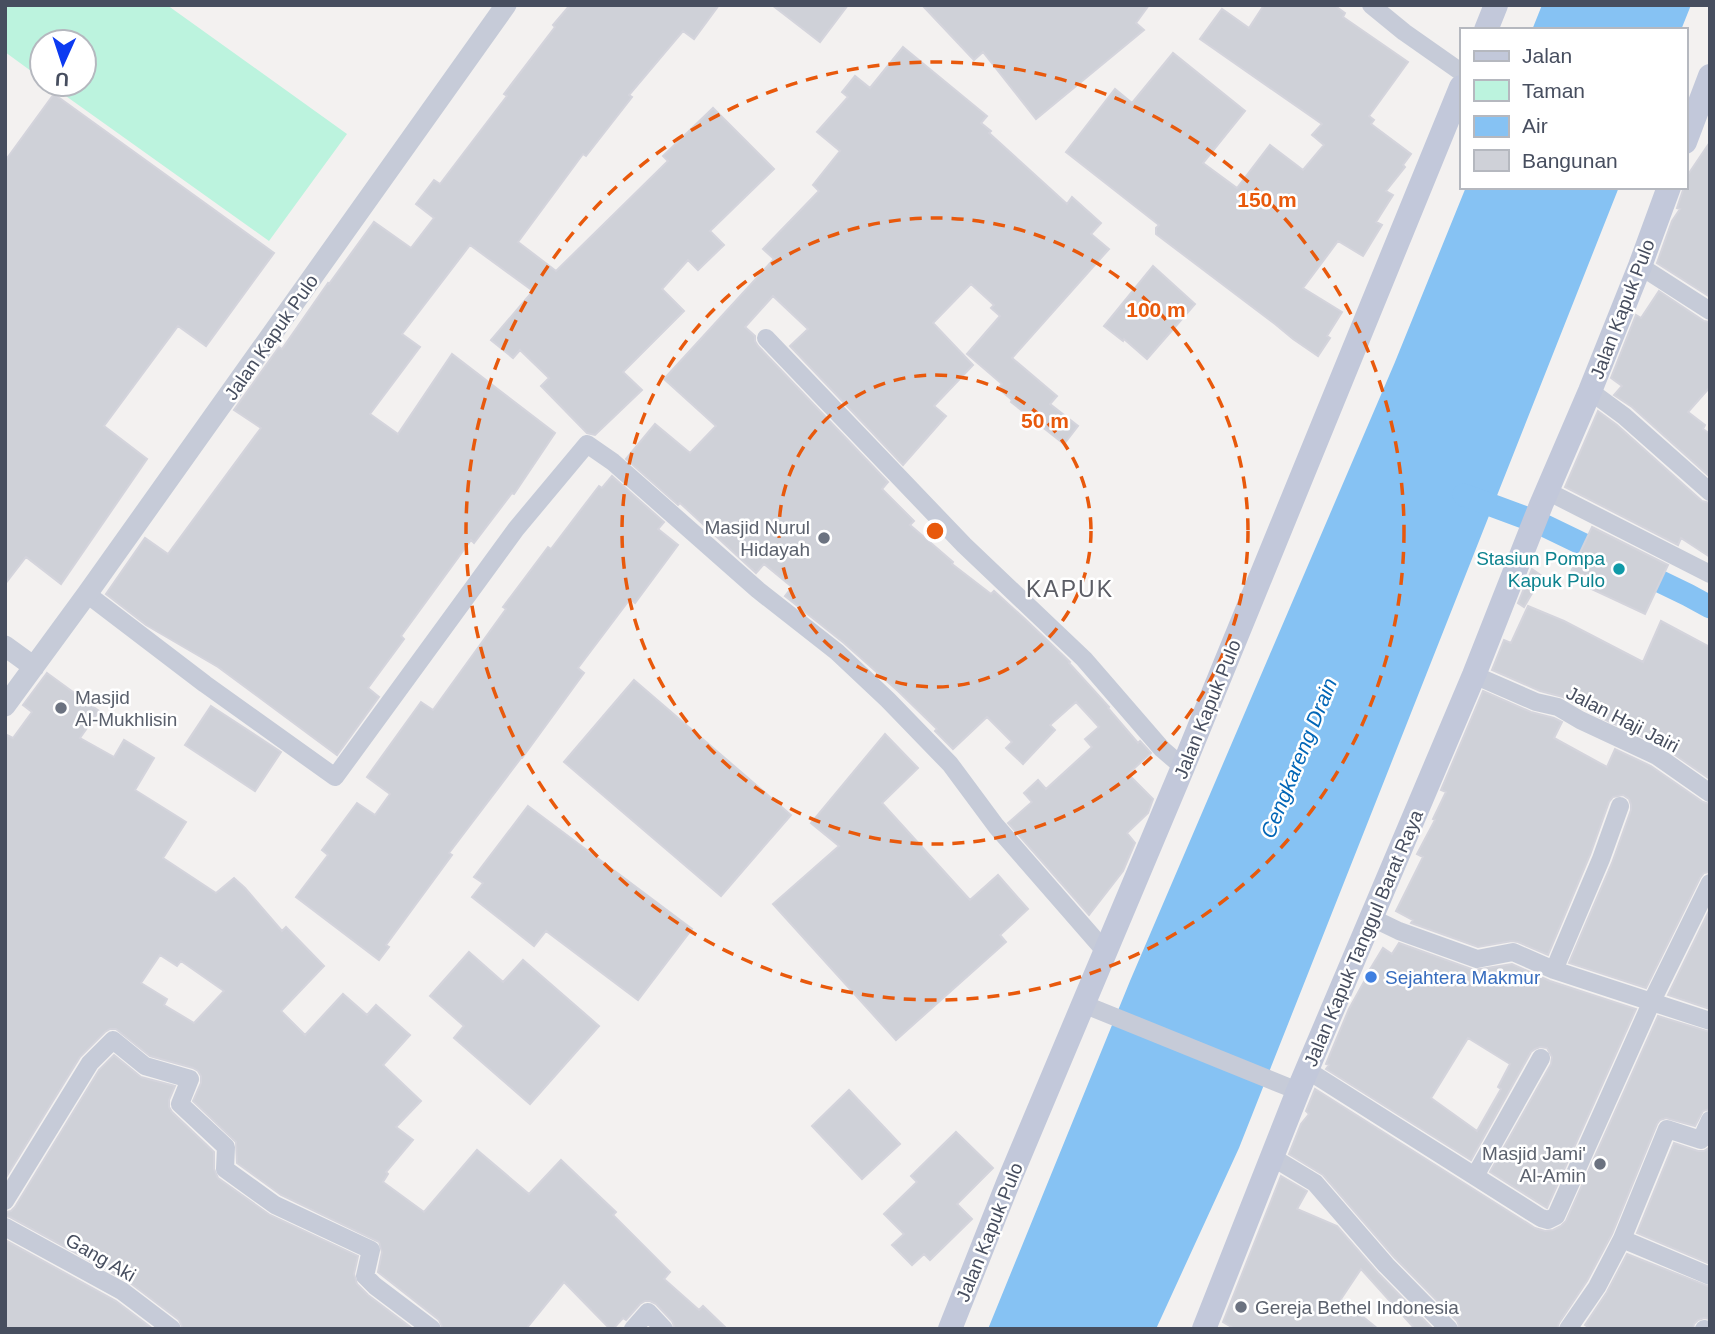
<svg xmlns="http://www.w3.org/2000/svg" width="1715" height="1334" viewBox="0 0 1715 1334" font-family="Arial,sans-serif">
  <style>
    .green { fill: #bcf3de }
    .water { fill: #86c2f3 }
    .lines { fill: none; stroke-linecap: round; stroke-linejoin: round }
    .canal { stroke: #86c2f3; stroke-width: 23 }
    .building { fill: #cfd1d8; stroke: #d4d4dc; stroke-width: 2; fill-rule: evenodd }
    .minor { stroke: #c6cbd8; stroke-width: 18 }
    .tertiary { stroke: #c6cbd8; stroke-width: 21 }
    .secondary { stroke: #c2c8da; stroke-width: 24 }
    .ring { fill: none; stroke: #e8590c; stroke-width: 3.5; stroke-dasharray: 12 9 }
    .worship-dot { fill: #6b7280; stroke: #fff; stroke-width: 2.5 }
    .culture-dot { fill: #0f9aa8; stroke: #fff; stroke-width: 2.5 }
    .shop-dot { fill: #3f7fe0; stroke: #fff; stroke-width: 2.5 }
    .labels { text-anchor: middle; stroke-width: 5; stroke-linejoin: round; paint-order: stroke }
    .street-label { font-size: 19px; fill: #474e5f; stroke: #fff }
    .worship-label { font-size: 19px; fill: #5b616d; stroke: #fff; text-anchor: end }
    .culture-label { font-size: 19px; fill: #0d838f; stroke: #fff; text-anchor: end }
    .shop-label { font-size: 19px; fill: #366cbe; stroke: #fff; text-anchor: start }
    .water-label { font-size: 21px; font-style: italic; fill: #0266b7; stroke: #fff }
    .quarter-label { font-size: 23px; letter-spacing: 2px; fill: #5c5e66; stroke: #fff }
    .centre { fill: #e8590c; stroke: #fff; stroke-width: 3.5 }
    .ring-label { font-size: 21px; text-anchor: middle; font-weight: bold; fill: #e8590c; stroke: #fff; stroke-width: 5; stroke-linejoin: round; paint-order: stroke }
  </style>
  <rect width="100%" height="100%" fill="#f3f1f0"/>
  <path class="green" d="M5,5H167L347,134L269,241L49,84H84V42H42V79L5,52Z"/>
  <path class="water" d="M1542,5H1691L1681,30H1532Z
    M1466,187H1619L1239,1148L1156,1329H988L1130,981L1395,362Z"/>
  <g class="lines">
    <path class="canal" d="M1464,495L1537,522L1688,595L1710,607"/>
  </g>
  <path class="building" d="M570,5H719L694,39L683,31L629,95L632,97L586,156L583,154L518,242L556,271L668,161L663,156L713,108L774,169L710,231L724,245L698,270L688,260L662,289L684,311L623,372L642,390L595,435L587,433L541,386L549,378L520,350L513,358L491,340L533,291L470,245L402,334L420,347L370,414L398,434L452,354L555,433L514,494L512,493L474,543L471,540L401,636L404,639L368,688L379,697L337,755L218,667L146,625L106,594L145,538L168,554L261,428L234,410L279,347L282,349L328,283L329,284L374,222L411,248L434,218L416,204L434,180L440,184L507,96L504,94L555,27L553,25Z
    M772,5H848L820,42Z
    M922,5H1149L1136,23L1144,30L1036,119L983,52L974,60Z
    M1264,5H1334L1345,13L1343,17L1408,62L1369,116L1374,120L1371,124L1411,154L1403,165L1405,167L1386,191L1393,195L1376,222L1382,225L1363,256L1338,241L1303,288L1342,312L1327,336L1330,338L1318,356L1293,339L1275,324L1156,234V228L1159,225L1066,152L1115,89L1132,103L1173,53L1245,111L1203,163L1237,188L1270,145L1303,170L1324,145L1312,135L1322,124L1200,39L1222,9L1249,28Z
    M903,47L987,116L981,123L991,131L989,133L1067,204L1072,197L1101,223L1091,234L1109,249L1012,358L1057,396L1050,404L1078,426L1064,444L1011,402L1012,400L998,388L1002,384L967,354L1000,316L991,308L994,305L971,284L933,323L973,365L934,406L946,416L903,465L790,346L808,329L773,296L745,327L755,336V341L758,346L888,482L882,489L914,521L910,525L953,562L952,564L991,594L994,591L1026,620L1070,662L1069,663L1109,707L1108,708L1138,743L1140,741L1151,753L1128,774L1153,799L1148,813L1127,833L1135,843L1123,871L1089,915L1008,823L1032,802L1024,793L1038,780L1046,789L1092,747L1085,739L1099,727L1076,702L1050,725L1055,730L1023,764L1006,748L1012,742L987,717L953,749L935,731L937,729L898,691L844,643L785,596L792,587L764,564L756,573L680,503L678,505L626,459L655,424L690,453L716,426L664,379L774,259L763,249L819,191L813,185L840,151L817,132L848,97L842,92L855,76L870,88Z
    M54,94L274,253L206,346L178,326L104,426L147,459L61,584L26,557L5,584V161Z
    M1710,142V297L1657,263L1672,221L1680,209L1677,208L1684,187H1685V179Z
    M1153,266L1195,304L1147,359L1124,339L1123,341L1104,326Z
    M1659,291L1704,321L1710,322V387L1688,412L1705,425L1703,429L1710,434V477L1632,407L1614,395L1622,386L1611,378L1636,315L1641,318Z
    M1598,411L1617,425L1702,501L1710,503V557L1681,538L1678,545L1565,487Z
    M612,476L664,522L658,529L678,545L635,603L630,599L578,668L584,673L522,758H521L449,853L452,855L386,945L389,947L379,960L296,897L328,855L322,850L357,803L375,815L390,794L367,777L421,702L433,710L506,609L503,607L548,547L551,549L599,486L602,488Z
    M1592,527L1668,565L1645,614L1568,578Z
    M1532,569L1542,576L1524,607L1518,603Z
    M1528,606L1564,621L1643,662L1661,621L1710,647V779L1662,746L1608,721L1563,697L1540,691L1492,670L1504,640L1511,643Z
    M47,673L99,711L80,738L114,757L124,740L154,758L135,790L186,822L163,858L216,893L234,878L245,888L282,931L286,927L324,966L281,1011L305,1035L343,994L367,1015L376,1005L410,1035L383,1065L421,1101L396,1127L413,1140L386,1172L388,1174L383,1182L424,1212L477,1150L529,1194L561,1160L616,1212L613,1215L670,1272L664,1279L699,1310L703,1306L727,1329H675L672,1321L656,1304L650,1301H645L640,1304L626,1320L623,1318L613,1329H610L564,1282L526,1329H443L439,1320L378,1272L382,1252L379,1242L281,1195L237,1163L236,1142L193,1101L201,1083V1076L198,1071L193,1068L150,1056L116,1029H110L105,1032L80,1057L5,1179V734L13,738L32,712L23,705ZM160,955L177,966L181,961L224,991L194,1023L164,1005L167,999L141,983Z
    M634,680L791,815L721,896L564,762Z
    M1483,691L1531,712L1554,718L1562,722L1554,738L1607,767L1615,749L1651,766L1703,802L1710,804V872L1704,873L1700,878L1646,988L1569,963L1612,863L1631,810V805L1629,799L1623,795L1613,797L1609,802L1590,855L1548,955L1518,942L1512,941L1478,947L1411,923L1413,920L1396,911L1423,857L1417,854L1435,820L1433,819L1446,792L1441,790Z
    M211,706L281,752L255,791L185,745Z
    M885,734L918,768L882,803L970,900L998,875L1028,909L1000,935L1006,942L896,1040L773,904L839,846L811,823Z
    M528,806L692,929L638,1000L546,931L534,946L472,897L483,883L474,877Z
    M1710,909V1009L1668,995Z
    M1399,943L1474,970L1512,964L1550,981L1636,1009L1547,1208L1490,1172L1551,1064L1552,1057L1547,1048L1540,1047L1535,1049L1531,1052L1471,1160L1326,1069L1329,1065L1326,1064L1349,1009L1365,980L1364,979L1383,948L1392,954ZM1468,1038L1510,1064L1498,1087L1501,1089L1477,1131L1431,1098Z
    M469,952L503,982L523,960L599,1026L530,1104L454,1038L464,1026L430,996Z
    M1658,1016L1710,1032V1109L1703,1111L1695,1126L1666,1118L1660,1120L1657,1124L1612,1234L1587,1281L1559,1323L1557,1329H1460L1457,1321L1394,1257L1323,1175L1289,1154L1301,1124L1309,1114L1306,1111L1315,1089L1535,1228L1545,1231L1553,1230L1561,1226L1566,1221Z
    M114,1055L141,1077L175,1086L169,1100V1107L172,1112L214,1152V1169L218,1178L270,1215L358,1256L354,1274L357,1284L368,1295L413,1329H183L179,1320L129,1282L10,1217L5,1216V1212L11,1211L15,1207L99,1070Z
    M849,1090L900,1144L862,1179L812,1126Z
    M956,1132L993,1168L957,1204L972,1219L930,1260L924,1254L912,1265L892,1245L904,1234L884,1214L917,1182L911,1176Z
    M1674,1143L1698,1151H1704L1710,1147V1264L1637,1233Z
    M1281,1176L1307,1191L1297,1209L1337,1226L1378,1273L1433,1329H1415L1361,1269L1341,1299L1378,1329H1235L1223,1322Z
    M5,1240L116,1301L153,1329H5Z
    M1627,1254L1710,1287V1319L1704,1318L1698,1320L1694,1324L1693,1329H1591L1585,1325L1607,1292Z"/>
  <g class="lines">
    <path class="minor" d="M1371,5L1404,32L1461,72
      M1640,266L1710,311
      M766,338L964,545L1084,659L1162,749L1183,767
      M1590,391L1624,416L1710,492
      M1547,491L1710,574
      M87,594L205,684L335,777L516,529L587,444L613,462L758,590L837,652L888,700L950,764L996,826L1105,951
      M1474,675L1536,702L1558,707L1580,720L1657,756L1710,793
      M1372,918L1399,931L1477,959L1513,952L1554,970L1710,1021
      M1554,970L1601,859L1620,806
      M1083,1004L1298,1091
      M1307,1070L1541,1218L1548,1220L1556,1216L1652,1001L1710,883
      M1272,1157L1315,1183L1386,1265L1449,1329
      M1475,1176L1541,1058
      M5,1201L90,1063L113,1040L145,1066L190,1079L180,1104L226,1147L225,1169L275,1205L371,1250L365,1276L375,1286L432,1329
      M5,1227L122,1291L172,1329
      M1622,1239L1710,1276
      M633,1329L648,1312L664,1329
      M1568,1329L1597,1287L1622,1239L1667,1129L1701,1140L1710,1120
      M1704,1329H1705"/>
    <path class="tertiary" d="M5,646L34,667
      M5,706L87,594L506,5"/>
    <path class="secondary" d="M1486,30L1496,5
      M1685,142L1710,76
      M950,1329L1008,1183L1183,767L1461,87
      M1204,1329L1298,1091L1474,675L1541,505L1590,391L1640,266L1669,187"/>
  </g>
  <g class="ring">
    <circle cx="935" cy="531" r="156"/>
    <circle cx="935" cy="531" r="313"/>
    <circle cx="935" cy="531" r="469"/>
  </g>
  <g class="worship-dot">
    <circle cx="824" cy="538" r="7"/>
    <circle cx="61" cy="708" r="7"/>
    <circle cx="1600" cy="1164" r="7"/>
    <circle cx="1241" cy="1307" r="7"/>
  </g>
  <circle class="culture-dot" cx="1619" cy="569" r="7"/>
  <circle class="shop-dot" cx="1371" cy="977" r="7"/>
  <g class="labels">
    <g class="street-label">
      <text transform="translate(1622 309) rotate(-69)" y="7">Jalan Kapuk Pulo</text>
      <text transform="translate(271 337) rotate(-55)" y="7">Jalan Kapuk Pulo</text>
      <text transform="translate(1207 709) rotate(-68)" y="7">Jalan Kapuk Pulo</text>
      <text transform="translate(1623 719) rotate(27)" y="7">Jalan Haji Jairi</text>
      <text transform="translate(1363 938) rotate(-67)" y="7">Jalan Kapuk Tanggul Barat Raya</text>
      <text transform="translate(989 1232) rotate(-68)" y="7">Jalan Kapuk Pulo</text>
      <text transform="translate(101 1257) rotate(30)" y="7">Gang Aki</text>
    </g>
    <g class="worship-label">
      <text x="810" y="534">Masjid Nurul<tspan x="810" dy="22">Hidayah</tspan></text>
      <text x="75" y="704" text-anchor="start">Masjid<tspan x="75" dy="22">Al-Mukhlisin</tspan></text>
      <text x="1586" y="1160">Masjid Jami'<tspan x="1586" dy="22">Al-Amin</tspan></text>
      <text x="1255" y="1314" text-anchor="start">Gereja Bethel Indonesia</text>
    </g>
    <g class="culture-label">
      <text x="1605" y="565">Stasiun Pompa<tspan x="1605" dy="22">Kapuk Pulo</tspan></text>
    </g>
    <g class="shop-label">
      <text x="1385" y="984">Sejahtera Makmur</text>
    </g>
    <g class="water-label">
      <text transform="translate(1299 758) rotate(-68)" y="7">Cengkareng Drain</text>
    </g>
    <g class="quarter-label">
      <text x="1070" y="597">KAPUK</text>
    </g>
  </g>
  <circle cx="935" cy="531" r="10" class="centre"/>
  <g class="ring-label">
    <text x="1267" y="207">150 m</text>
    <text x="1156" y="317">100 m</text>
    <text x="1045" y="428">50 m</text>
  </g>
  <rect width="1715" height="1334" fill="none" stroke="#474e5f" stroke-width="14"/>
  <rect x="1460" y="28" width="228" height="161" fill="#ffffff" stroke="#b5b8bf" stroke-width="2"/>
  <rect x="1474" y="51" width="35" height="10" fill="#c2c8da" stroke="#b5b8bf" stroke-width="2"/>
  <text x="1522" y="63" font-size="21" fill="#474e5f">Jalan</text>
  <rect x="1474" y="80" width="35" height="21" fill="#bcf3de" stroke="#b5b8bf" stroke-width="2"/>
  <text x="1522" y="98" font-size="21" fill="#474e5f">Taman</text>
  <rect x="1474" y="116" width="35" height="21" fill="#86c2f3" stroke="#b5b8bf" stroke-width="2"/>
  <text x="1522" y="133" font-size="21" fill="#474e5f">Air</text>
  <rect x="1474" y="150" width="35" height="21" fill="#cfd1d8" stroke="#b5b8bf" stroke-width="2"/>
  <text x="1522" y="168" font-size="21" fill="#474e5f">Bangunan</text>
  <g transform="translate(63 63) rotate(183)"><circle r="33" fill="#ffffff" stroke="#b5b8bf" stroke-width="2"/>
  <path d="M0-5L12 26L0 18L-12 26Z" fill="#0c3af1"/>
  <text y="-10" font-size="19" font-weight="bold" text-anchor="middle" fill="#474e5f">U</text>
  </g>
</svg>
